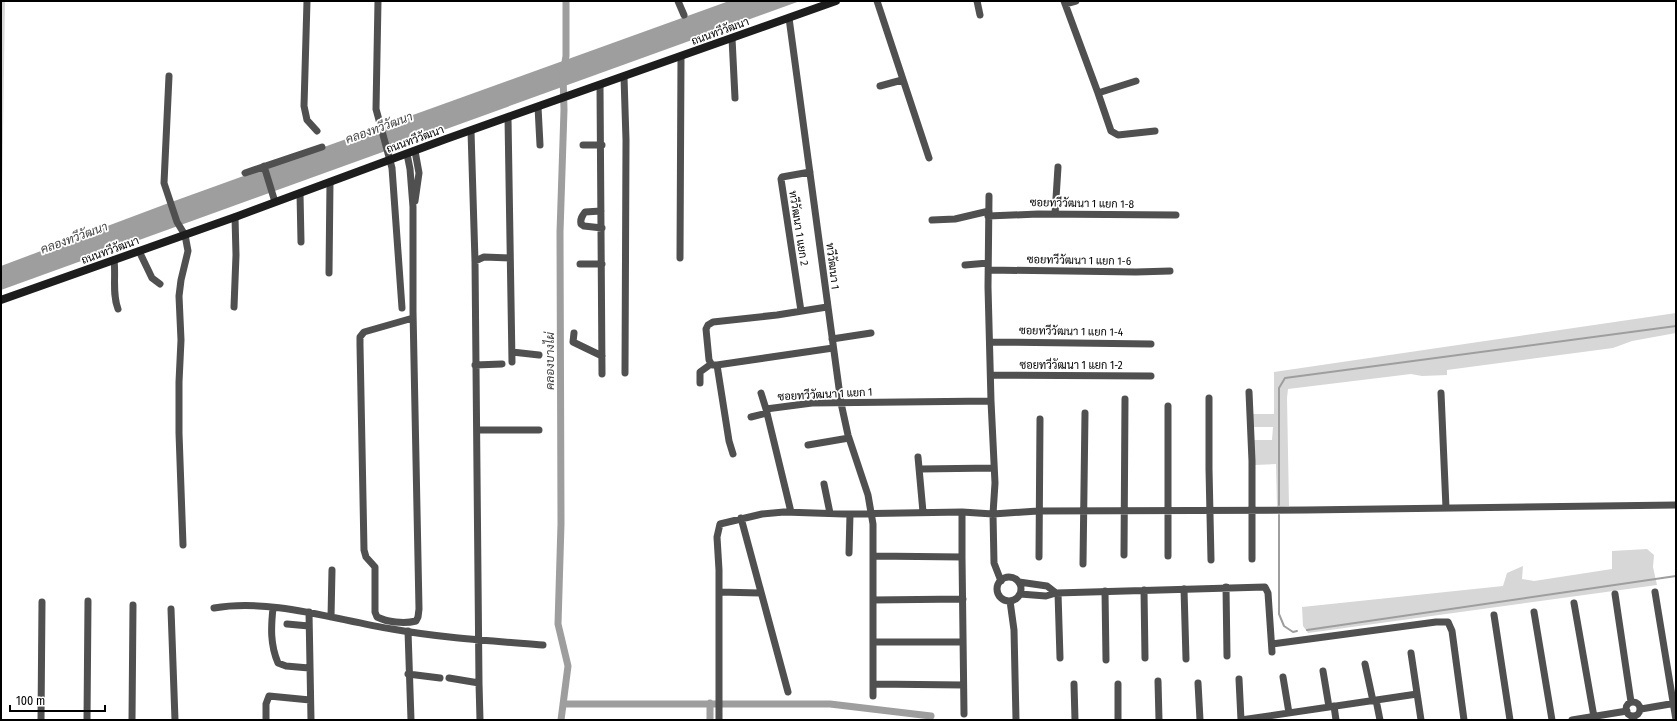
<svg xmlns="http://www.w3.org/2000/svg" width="1677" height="721" viewBox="0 0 1677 721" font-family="'Fira Sans Condensed',Sarabun,sans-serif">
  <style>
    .green { fill: #d7d7d7 }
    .water { fill: #9e9e9e }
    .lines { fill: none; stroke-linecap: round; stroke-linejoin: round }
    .stream { stroke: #9e9e9e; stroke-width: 2 }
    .canal { stroke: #9e9e9e; stroke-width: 7 }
    .minor { stroke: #505050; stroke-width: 7 }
    .secondary { stroke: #1d1d1d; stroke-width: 8 }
    .labels { text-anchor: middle; stroke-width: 3.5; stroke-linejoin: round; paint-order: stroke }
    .street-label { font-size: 11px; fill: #000; stroke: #fff }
    .water-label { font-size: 12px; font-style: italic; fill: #3f3f3f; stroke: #fff }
  </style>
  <rect width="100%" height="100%" fill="#fff"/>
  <path class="green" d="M1,1H5L1,266Z
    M1676,313V333L1632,341L1613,348L1447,370V375L1422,376L1411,374L1288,389L1287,398L1289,506L1277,507L1276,464L1255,465L1254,440H1272L1273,427H1253V414H1274V372Z
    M1647,549L1654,555L1653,567L1657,585L1308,633L1303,626L1302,607L1503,586L1507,573L1523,566L1522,579L1534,581L1612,569V551Z"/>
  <path class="water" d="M729,1H800L1,290V266L166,204Z"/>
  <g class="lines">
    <path class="stream" d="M1279,505V388L1285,378L1676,326
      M1279,515V614L1284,626L1293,632L1297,631
      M1307,630L1676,576"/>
    <path class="canal" d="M710,703V720
      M563,704H830L931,716
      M561,720L568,666L558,624L561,524L560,232L564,110L563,74L566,56V1"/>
    <path class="minor" d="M307,1L304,106L307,120L317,131
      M378,1L376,109L392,168L402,308
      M678,1L684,15
      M877,1L929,158
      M977,1L980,15
      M1064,1L1098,93
      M1065,4L1076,1
      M789,18L841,403L848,435L868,495L873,524V696
      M732,38L735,98
      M169,76L164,183L177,222L185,235L188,251L181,280L179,296L181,340L179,382V433L183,545
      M624,77L626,140L625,373
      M1136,81L1098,93L1111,131L1118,135L1155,131
      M600,85L602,374
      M880,86L902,80
      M538,107L540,145
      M508,118L512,362
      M583,145H602
      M407,154L410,169L413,207V311L419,609L418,617L416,621C404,624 387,622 377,617L375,612V567L366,557L364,550L360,345V337L364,332L413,318
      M264,166L275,202
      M245,173L322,147
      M300,193L301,242
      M415,201L419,173L415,151
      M601,211L585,212C582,216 580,219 581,224L584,226L602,228
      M1055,214L1058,167
      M988,216L1038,214L1176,215
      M932,220L955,219L989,211
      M139,251L152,278L160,284
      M680,258L681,56
      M114,260C116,276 112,294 118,309
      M475,261L484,257L510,258
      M580,264H602
      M965,265L988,263
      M989,270L1136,272L1170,271
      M329,273L330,182
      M234,307L236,255L235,217
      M801,311L781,179L782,177L810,172
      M574,333L573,342L602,356
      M832,339L871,333
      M990,342L1151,344
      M512,352L539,355
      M475,365L502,364
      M717,365L833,348
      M991,375L1151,376
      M700,383V372L711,364
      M1249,392L1252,461V559
      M761,393L766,409
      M1441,393L1446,508
      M1209,398V469L1211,560
      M991,401L995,483L993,514L994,563L1001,581
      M751,417L767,413
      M477,430H539
      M808,445L849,438
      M733,454L729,441L717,365H712L709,360L706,329L708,325L713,322L777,315L827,307
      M918,457L923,512
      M920,469L994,468
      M824,484L830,513
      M791,512L766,409L812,403L991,401L988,287L989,196
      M962,512V557
      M741,518L788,692
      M849,553L850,514
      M1124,555L1125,399
      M873,556L962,557L964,714
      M1168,556V406
      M1039,557L1040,419
      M1083,564L1085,413
      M997 589a12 12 0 1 1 24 0a12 12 0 1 1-24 0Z
      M1019,582L1047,586L1056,593L1046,596L1020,594
      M1226,587L1227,656
      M1184,589L1186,659
      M1144,590L1145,658
      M1105,591L1106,660
      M719,592L760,593
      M1655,592L1676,720
      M1056,593L1265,587L1268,593L1272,652
      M1058,593L1060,658
      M1615,594L1631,702
      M873,600L963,599
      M1010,601L1014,630L1016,720
      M1574,603L1594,717
      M214,608C271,598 336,620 392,629C442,638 493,641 543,645
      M273,608C271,627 270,644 278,663L286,666L309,668
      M171,609L175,720
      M309,612L311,720
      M1534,612L1552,720
      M1494,615L1510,720
      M331,617L332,570
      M287,624L309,626
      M408,631L411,720
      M874,642H963
      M1272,644L1436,622H1448L1452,631L1464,720
      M1411,653L1421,720
      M1365,664L1373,701
      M1323,671L1329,707
      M408,674L440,678
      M1283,677L1289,713
      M449,678L479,683L475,261L471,131
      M1239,679L1241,720
      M1158,681L1159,720
      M479,683L480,720
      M1198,683L1200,720
      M873,684L963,685
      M1074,684L1075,720
      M1118,684V720
      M1376,700L1380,720
      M1626 709a7 7 0 1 1 14 0a7 7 0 1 1-14 0Z
      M1334,706L1336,720
      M1641,709L1676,703
      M41,720L42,602
      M87,720L88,601
      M132,720L133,605
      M266,720V704L269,696L310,700
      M719,720V570L717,537L720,524L762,514L784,512L844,514L962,512L993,514L1038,511L1306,510L1676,505
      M1241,720L1417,694
      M1572,720L1627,711"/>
    <path class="secondary" d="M1,300L238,216L446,139L836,1"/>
  </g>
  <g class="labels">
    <g class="street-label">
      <text transform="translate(720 31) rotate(-20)" y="4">ถนนทวีวัฒนา</text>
      <text transform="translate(415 139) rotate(-20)" y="4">ถนนทวีวัฒนา</text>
      <text transform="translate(1082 203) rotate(1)" y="4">ซอยทวีวัฒนา 1 แยก 1-8</text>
      <text transform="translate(799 228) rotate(81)" y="4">ทวีวัฒนา 1 แยก 2</text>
      <text transform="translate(110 250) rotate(-20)" y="4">ถนนทวีวัฒนา</text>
      <text transform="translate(1079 260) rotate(1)" y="4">ซอยทวีวัฒนา 1 แยก 1-6</text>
      <text transform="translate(833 266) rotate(83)" y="4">ทวีวัฒนา 1</text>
      <text transform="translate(1071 331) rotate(1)" y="4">ซอยทวีวัฒนา 1 แยก 1-4</text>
      <text x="1071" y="369">ซอยทวีวัฒนา 1 แยก 1-2</text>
      <text transform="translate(825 394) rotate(-3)" y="4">ซอยทวีวัฒนา 1 แยก 1</text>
    </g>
    <g class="water-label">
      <text transform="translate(379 128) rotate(-20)" y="4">คลองทวีวัฒนา</text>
      <text transform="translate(74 238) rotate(-20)" y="4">คลองทวีวัฒนา</text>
      <text transform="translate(550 361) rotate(-90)" y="4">คลองบางไผ่</text>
    </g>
  </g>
  <rect width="1677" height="721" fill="none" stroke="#000000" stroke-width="4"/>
  <path d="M10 705v6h95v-6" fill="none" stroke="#000000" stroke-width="2"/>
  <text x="16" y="705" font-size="12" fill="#000000" stroke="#ffffff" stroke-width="3" paint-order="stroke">100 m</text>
</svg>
